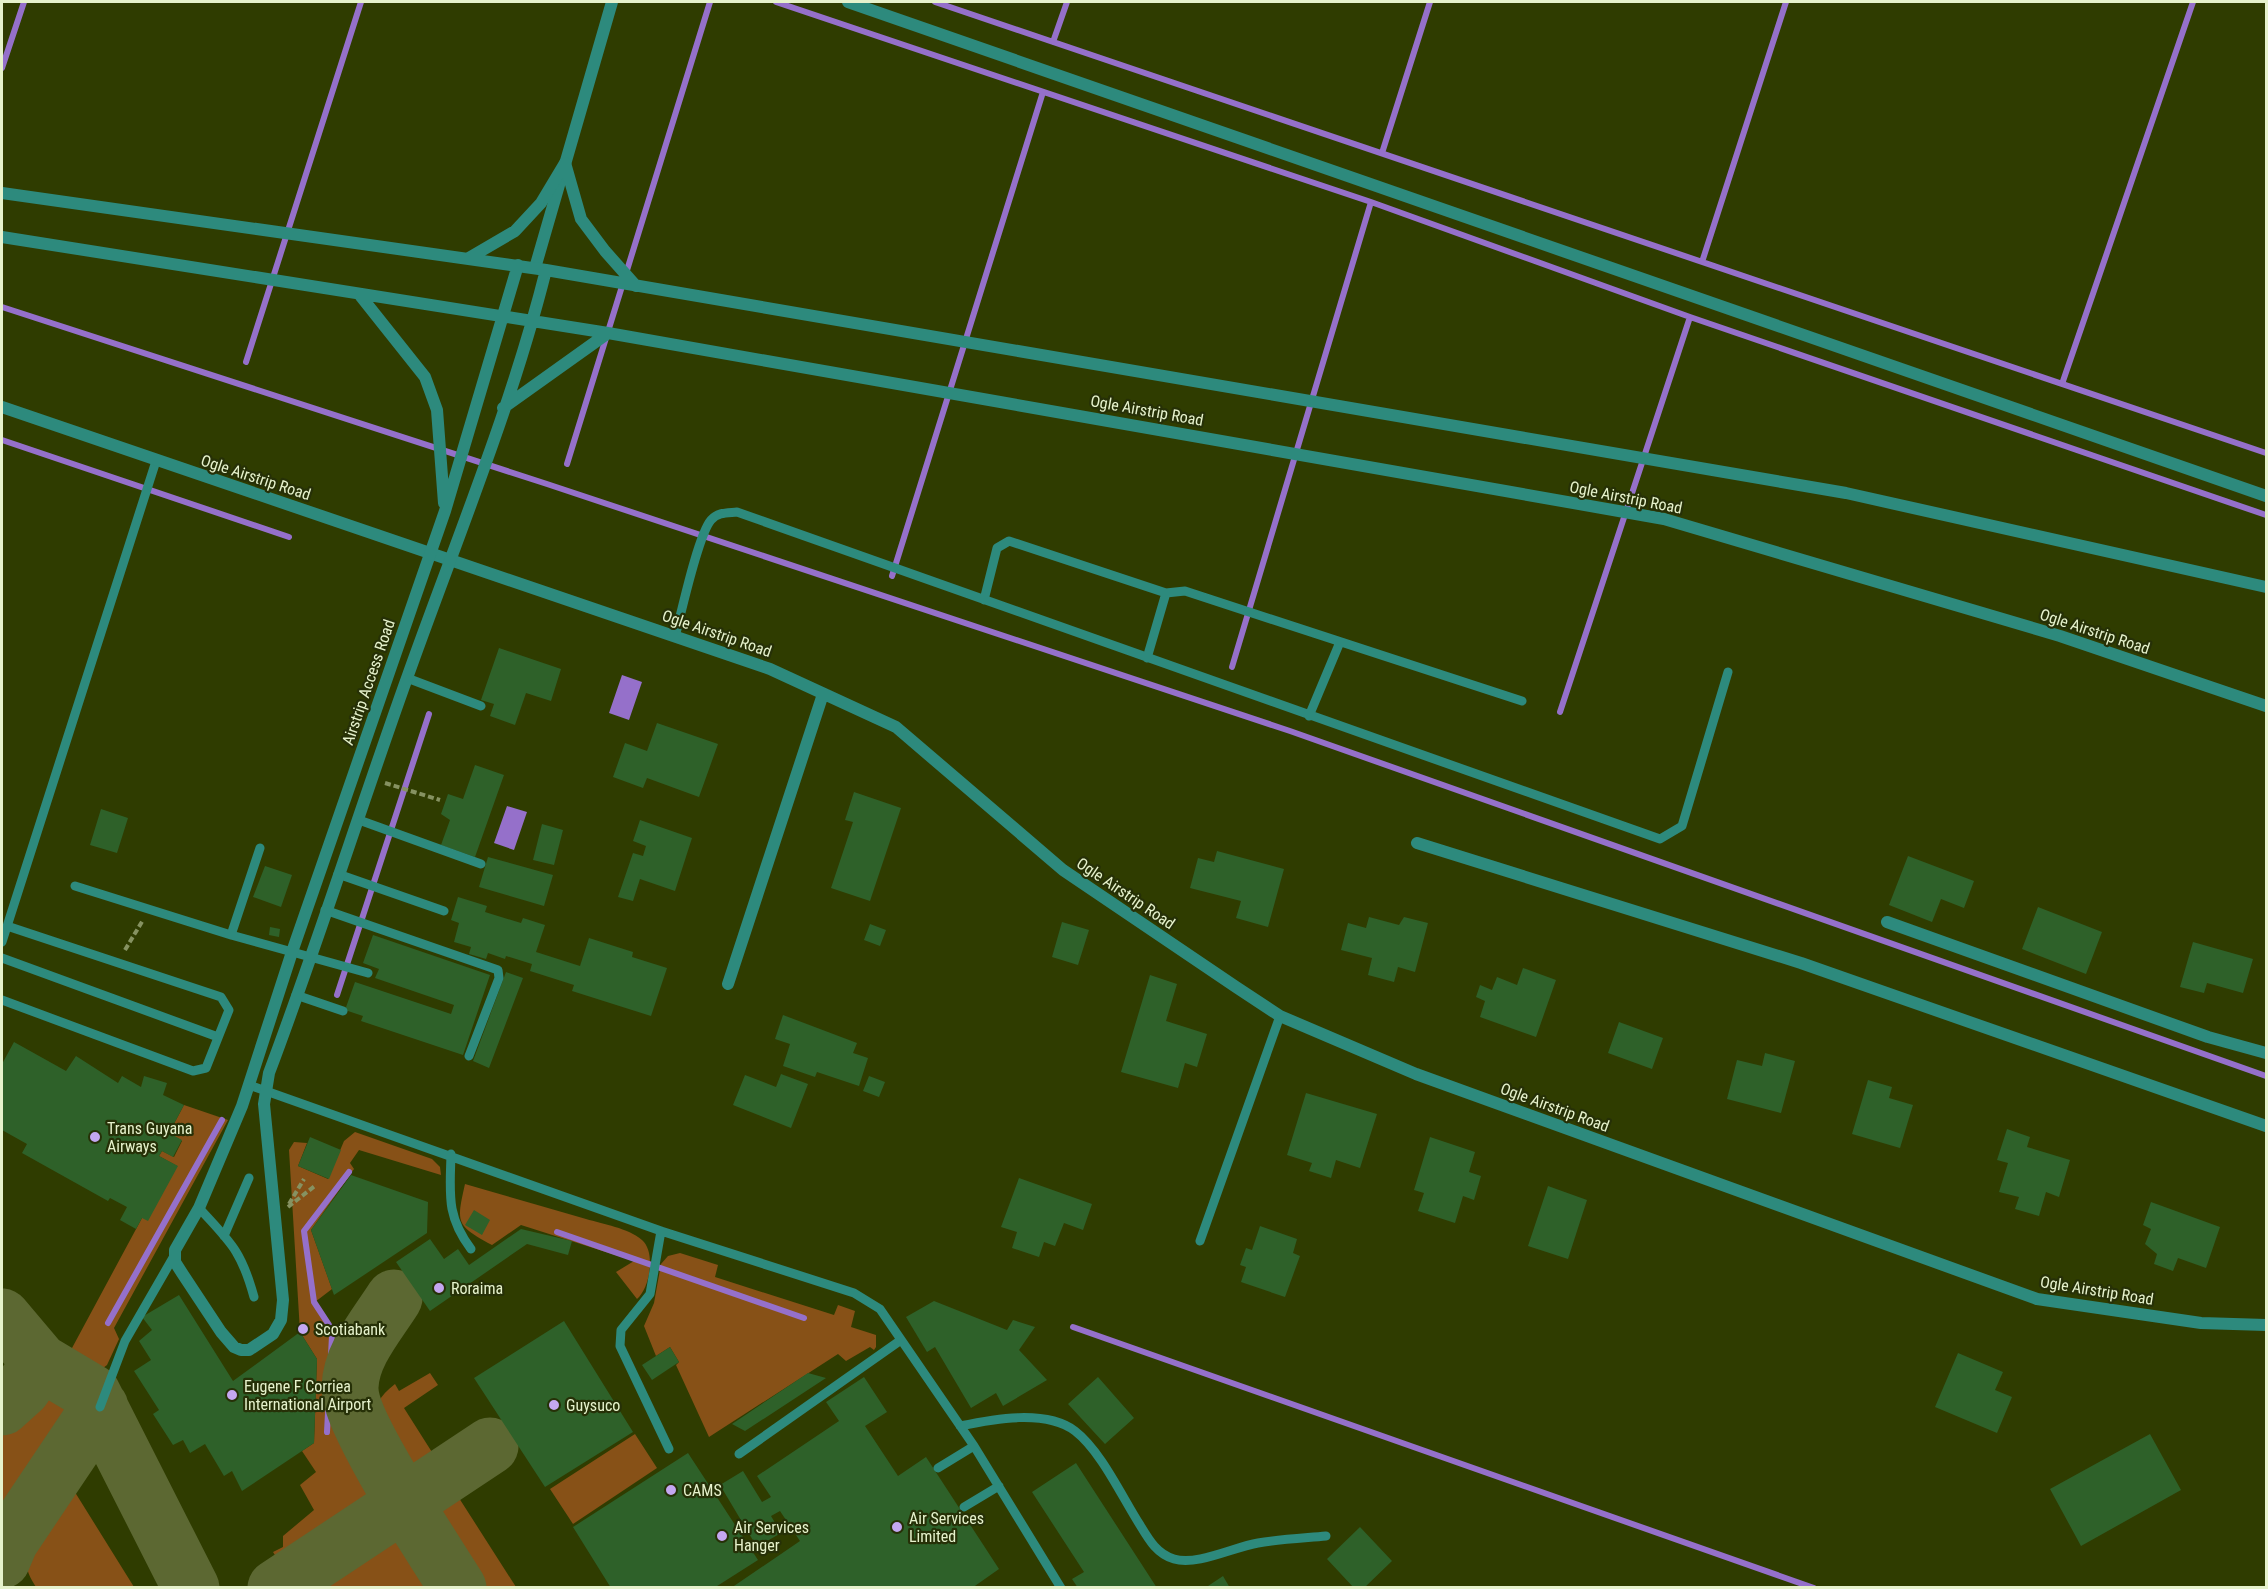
<svg xmlns="http://www.w3.org/2000/svg" width="2268" height="1589" viewBox="0 0 2268 1589" font-family="'Roboto Condensed',sans-serif">
  <style>
    .green { fill: #875117 }
    .water { fill: #9570ca }
    .lines { fill: none; stroke-linecap: round; stroke-linejoin: round }
    .stream { stroke: #9570ca; stroke-width: 6 }
    .taxiway { stroke: #5c6832; stroke-width: 57 }
    .building { fill: #2e6129 }
    .path { stroke: #869261; stroke-width: 4; stroke-dasharray: 6 3; stroke-linecap: butt }
    .service { stroke: #2d8a7d; stroke-width: 9 }
    .minor { stroke: #2d8a7d; stroke-width: 12 }
    .tertiary { stroke: #2d8a7d; stroke-width: 12 }
    .poi-dot { fill: #c4a7f1; stroke: #263007; stroke-width: 2 }
    .labels { text-anchor: middle; stroke-width: 4.5; stroke-linejoin: round; paint-order: stroke }
    .street-label { font-size: 16px; fill: #e6f2cc; stroke: #263007 }
    .poi-label { font-size: 16px; fill: #e6f2cc; stroke: #263007; text-anchor: start }
  </style>
  <rect width="100%" height="100%" fill="#2f3c00"/>
  <path class="green" d="M184,1105L228,1120L114,1328L119,1339L107,1365L94,1375L81,1373L71,1360L72,1348L142,1218L177,1166L159,1156L162,1151L174,1157L182,1141L169,1133Z
    M355,1132L432,1159L440,1167L441,1175L359,1150L350,1163L354,1169L311,1230L332,1289L315,1302L335,1339L350,1332L354,1341L343,1369L340,1416L343,1430L381,1505L375,1514L285,1571L273,1552L283,1547V1536L314,1510L300,1485L316,1472L302,1451L314,1443L317,1359L300,1332L289,1150L294,1142L307,1143L298,1166L328,1179L344,1141Z
    M465,1184C505,1196 546,1207 586,1219C603,1224 628,1228 642,1240C656,1252 650,1288 637,1299L616,1272L634,1261L521,1225L492,1245C456,1225 456,1224 465,1184Z
    M680,1253L718,1265L715,1277L834,1315L838,1305L855,1311L851,1327L876,1335V1347L874,1350L870,1347L846,1361L838,1354L709,1437L676,1365L679,1362L670,1347L656,1356L644,1326L654,1303L661,1264L668,1256Z
    M430,1373L438,1385L404,1408L442,1468L409,1491C387,1456 350,1418 395,1384L399,1391Z
    M60,1390L75,1395L79,1403L78,1419L27,1508L20,1512L2,1515V1428L32,1412L52,1392Z
    M635,1434L657,1468L573,1524L550,1489Z
    M68,1481L134,1587H36C27,1573 23,1563 29,1546Z
    M459,1498L516,1587H469L426,1516Z
    M397,1534L414,1542L441,1587H308L388,1535Z"/>
  <path class="water" d="M622,675L642,682L629,720L609,713Z
    M507,806L527,812L514,850L494,843Z"/>
  <g class="lines">
    <path class="stream" d="M776,2L1371,202L1690,317L2266,515
      M935,2L2266,453
      M1053,42L1067,2
      M2,68L24,2
      M1382,153L1430,2
      M1702,262L1786,2
      M2,307L547,484L1290,731L2266,1076
      M246,362L361,2
      M2062,384L2193,2
      M2,440L289,537
      M567,464L710,2
      M892,576L1043,92
      M1232,667L1371,202
      M1560,712L1690,317
      M337,995L429,714
      M557,1232L804,1318
      M108,1323L222,1120
      M1073,1327L1814,1588
      M327,1432L332,1336L329,1325L314,1302L304,1231L349,1172"/>
    <path class="taxiway" d="M394,1298C377,1325 351,1354 350,1387C349,1423 435,1551 458,1588
      M2,1317L40,1362L92,1393L191,1588
      M2,1407L23,1388L40,1362
      M2,1560L10,1541L100,1407
      M276,1588L490,1446"/>
  </g>
  <path class="building" d="M499,648L561,669L551,701L526,693L515,725L490,716L494,704L481,700Z
    M657,723L718,744L699,797L647,778L643,788L613,777L625,743L647,751Z
    M475,765L504,775L475,857L441,845L450,820L441,814L448,794L463,799Z
    M854,792L901,808L870,901L831,888L853,822L845,820Z
    M101,809L128,818L117,853L90,845Z
    M640,820L692,838L675,891L640,879L633,901L618,897L633,853L643,856L646,846L633,841Z
    M542,824L563,830L554,865L533,860Z
    M1217,851L1284,869L1268,927L1236,918L1241,901L1190,888L1198,858L1214,862Z
    M1908,856L1974,881L1964,908L1941,899L1932,922L1889,905Z
    M488,857L553,875L544,906L479,887Z
    M265,866L292,875L281,907L253,897Z
    M458,897L487,906L485,912L521,923L523,918L545,925L536,952L580,966L589,938L633,952L632,957L667,968L651,1016L572,991L574,985L530,971L532,964L506,956L505,959L488,953L486,959L469,954L471,947L454,942L459,923L451,920Z
    M2038,907L2102,932L2086,974L2022,949Z
    M1369,917L1399,925L1404,917L1428,923L1415,972L1398,967L1394,982L1368,975L1372,958L1341,950L1348,923L1366,928Z
    M1062,922L1089,930L1078,965L1052,957Z
    M870,924L886,930L880,946L864,940Z
    M270,927L280,929L279,937L269,935Z
    M373,935L490,975L463,1055L361,1021L363,1016L345,1010L355,982L451,1014L454,1005L375,978L379,969L363,963Z
    M2193,942L2253,959L2243,993L2207,983L2204,993L2180,987Z
    M1523,968L1556,980L1536,1037L1480,1017L1485,1001L1476,997L1480,985L1492,990L1497,977L1517,985Z
    M506,972L523,978L489,1068L473,1061Z
    M1150,975L1177,984L1166,1021L1207,1034L1197,1067L1185,1063L1178,1088L1121,1072Z
    M783,1015L857,1043L853,1053L868,1058L859,1086L817,1072L815,1077L783,1066L790,1044L775,1039Z
    M1619,1022L1663,1038L1652,1069L1608,1053Z
    M14,1042L66,1071L76,1056L118,1083L122,1076L141,1087L144,1076L167,1083L163,1095L184,1105L169,1133L182,1140L173,1157L162,1151L159,1156L178,1166L148,1221L142,1218L136,1229L120,1220L127,1207L110,1198L108,1201L22,1153L27,1144L2,1130V1064Z
    M1765,1053L1795,1061L1781,1113L1727,1099L1737,1060L1762,1066Z
    M781,1074L808,1084L791,1128L733,1105L745,1075L776,1087Z
    M869,1076L885,1082L879,1097L863,1091Z
    M1868,1080L1892,1087L1889,1098L1913,1105L1900,1148L1852,1134Z
    M1306,1093L1377,1114L1360,1168L1336,1160L1331,1178L1309,1171L1312,1163L1287,1155Z
    M2007,1129L2030,1137L2027,1147L2070,1160L2059,1197L2046,1192L2039,1216L2015,1209L2019,1197L1999,1192L2008,1163L1997,1160Z
    M310,1137L341,1150L329,1179L298,1166Z
    M1430,1137L1475,1152L1469,1172L1481,1176L1474,1200L1463,1196L1455,1223L1418,1211L1424,1193L1414,1190Z
    M351,1175L428,1202L427,1233L334,1295L311,1230Z
    M1019,1178L1092,1204L1083,1230L1064,1223L1055,1246L1044,1242L1039,1257L1012,1248L1017,1232L1001,1227Z
    M1548,1186L1587,1200L1568,1259L1528,1246Z
    M2151,1202L2220,1227L2206,1268L2178,1258L2173,1271L2154,1264L2157,1254L2145,1244L2151,1229L2143,1225Z
    M474,1210L490,1220L482,1235L465,1225Z
    M1260,1226L1297,1239L1293,1253L1300,1256L1285,1297L1241,1282L1246,1267L1240,1265L1246,1248L1252,1250Z
    M521,1229L572,1241L568,1255L527,1244L430,1311L396,1262L430,1239L444,1259L458,1249L469,1265Z
    M179,1295L233,1381L300,1332L317,1359L314,1443L242,1491L232,1471L224,1476L205,1444L190,1453L183,1440L173,1445L153,1414L159,1410L134,1371L151,1360L139,1341L152,1330L142,1317Z
    M934,1301L1007,1330L1013,1320L1035,1327L1019,1350L1047,1380L1003,1406L996,1393L971,1408L935,1347L927,1352L906,1317Z
    M564,1321L633,1432L545,1487L474,1378Z
    M670,1347L679,1362L652,1380L642,1365Z
    M1958,1353L2003,1372L1995,1390L2012,1397L1997,1433L1935,1407Z
    M808,1373L826,1378L745,1431L732,1424Z
    M864,1377L887,1412L865,1426L898,1476L926,1457L999,1569L972,1588H731L800,1541L780,1511L771,1516L781,1533L757,1547L720,1485L743,1471L762,1502L771,1497L757,1476L839,1421L826,1402Z
    M1098,1377L1134,1418L1105,1444L1068,1404Z
    M2150,1434L2181,1490L2081,1546L2050,1489Z
    M688,1453L758,1560L714,1588H611L573,1527Z
    M1076,1463L1157,1588H1078L1072,1579L1084,1572L1032,1492Z
    M1360,1527L1392,1561L1364,1588H1354L1327,1559Z
    M1223,1576L1230,1588H1205Z"/>
  <g class="lines">
    <path class="path" d="M385,783L440,800
      M125,950L143,920
      M289,1204L304,1179
      M288,1207L316,1185"/>
    <path class="service" d="M984,600L997,548L1009,541L1166,593L1185,591L1522,701
      M675,637C681,614 698,535 711,520C718,512 727,513 737,512L1660,839L1682,826L1728,672
      M1147,658L1166,593
      M407,678L481,706
      M1309,716L1340,642
      M359,820L481,864
      M338,874L444,911
      M75,886L231,935L368,973
      M325,910L498,970L499,978L469,1056
      M231,935L260,848
      M2,942L156,461
      M2,958L218,1037
      M296,995L343,1011
      M2,1000L193,1071L206,1068L229,1010L221,997L7,926
      M249,1085L661,1231L854,1293L880,1309L974,1446L1061,1588
      M451,1154C450,1194 446,1216 471,1249
      M199,1208C231,1243 241,1250 254,1297
      M661,1231L650,1294L621,1330L620,1346L669,1449
      M224,1236L249,1178
      M1200,1241L1280,1016
      M100,1407L125,1341L174,1256
      M960,1426C993,1419 1046,1409 1075,1431C1101,1451 1122,1497 1140,1525C1149,1540 1157,1554 1174,1559C1197,1566 1234,1547 1258,1543C1280,1539 1304,1538 1326,1536
      M739,1454L901,1340
      M938,1468L974,1446
      M964,1507L999,1486"/>
    <path class="minor" d="M848,2L2266,496
      M535,268L612,2
      M2,407L770,669L896,727L1063,870L1236,987L1280,1016L1416,1074L2037,1299L2201,1323L2266,1325
      M1417,843L1801,963L2266,1126
      M1887,922L2208,1037L2266,1053
      M728,984L823,694"/>
    <path class="tertiary" d="M565,163L581,219L605,251L636,286
      M2,193L546,270L1846,493L2266,587
      M2,237L608,333L1664,519L2060,636L2266,706
      M469,258L515,231L541,203L565,163
      M518,265L445,511L292,952L242,1106L199,1208L175,1250V1262L182,1273L221,1332L234,1347L241,1350H249L273,1334L281,1320L283,1300L264,1104L269,1073C318,943 360,809 407,678C455,543 511,409 546,270
      M359,294L425,377L437,410L444,503
      M503,408L608,333"/>
  </g>
  <g class="poi-dot">
    <circle cx="95" cy="1137" r="6"/>
    <circle cx="439" cy="1288" r="6"/>
    <circle cx="303" cy="1329" r="6"/>
    <circle cx="232" cy="1395" r="6"/>
    <circle cx="554" cy="1405" r="6"/>
    <circle cx="671" cy="1490" r="6"/>
    <circle cx="897" cy="1527" r="6"/>
    <circle cx="722" cy="1536" r="6"/>
  </g>
  <g class="labels">
    <g class="street-label">
      <text transform="translate(1147 410) rotate(10)" y="6">Ogle Airstrip Road</text>
      <text transform="translate(256 477) rotate(18)" y="6">Ogle Airstrip Road</text>
      <text transform="translate(1626 497) rotate(11)" y="6">Ogle Airstrip Road</text>
      <text transform="translate(2095 631) rotate(18)" y="6">Ogle Airstrip Road</text>
      <text transform="translate(717 633) rotate(19)" y="6">Ogle Airstrip Road</text>
      <text transform="translate(368 682) rotate(-71)" y="6">Airstrip Access Road</text>
      <text transform="translate(1126 893) rotate(34)" y="6">Ogle Airstrip Road</text>
      <text transform="translate(1555 1107) rotate(20)" y="6">Ogle Airstrip Road</text>
      <text transform="translate(2097 1290) rotate(9)" y="6">Ogle Airstrip Road</text>
    </g>
    <g class="poi-label">
      <text x="107" y="1134">Trans Guyana<tspan x="107" dy="18">Airways</tspan></text>
      <text x="451" y="1294">Roraima</text>
      <text x="315" y="1335">Scotiabank</text>
      <text x="244" y="1392">Eugene F Corriea<tspan x="244" dy="18">International Airport</tspan></text>
      <text x="566" y="1411">Guysuco</text>
      <text x="683" y="1496">CAMS</text>
      <text x="909" y="1524">Air Services<tspan x="909" dy="18">Limited</tspan></text>
      <text x="734" y="1533">Air Services<tspan x="734" dy="18">Hanger</tspan></text>
    </g>
  </g>
  <rect width="2268" height="1589" fill="none" stroke="#e6f2cc" stroke-width="6"/>
</svg>
